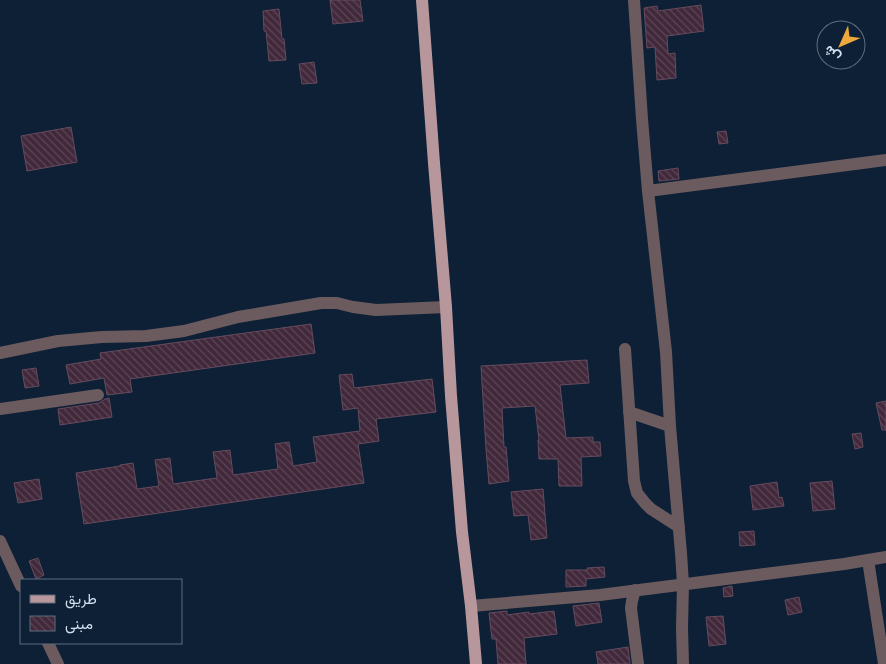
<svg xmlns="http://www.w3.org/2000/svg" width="886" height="664" viewBox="0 0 886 664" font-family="Georgia,Vazirmatn,serif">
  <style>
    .building { fill: url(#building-back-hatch); stroke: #664b5e }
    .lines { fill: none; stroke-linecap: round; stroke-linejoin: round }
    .minor { stroke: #6b5b5e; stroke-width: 12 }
    .primary { stroke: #b8979c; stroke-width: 12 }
  </style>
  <defs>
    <pattern id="building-back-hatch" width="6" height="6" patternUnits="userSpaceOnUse" patternTransform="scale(1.25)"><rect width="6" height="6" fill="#41283a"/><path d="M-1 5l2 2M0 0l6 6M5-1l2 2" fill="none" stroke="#5c4757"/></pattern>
  </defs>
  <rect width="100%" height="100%" fill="#0e2035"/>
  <path class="building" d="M330,0H360L363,21L333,24Z
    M701,5L704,31L667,36L668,54L675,53L676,78L657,80L655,47L647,48L644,8L657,6L658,11Z
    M279,9L282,39H284L286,60L269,61L266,31H264L263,11Z
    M314,62L317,83L302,84L299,64Z
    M71,127L77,162L27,171L21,136Z
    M726,131L728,143L719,144L717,132Z
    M678,168L679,179L659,181L658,171Z
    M311,324L315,353L130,379L132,392L107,395L104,378L70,384L66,365L101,359L100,353Z
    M587,360L589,383L560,385L566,438L593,437V442H600L601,456L581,457L582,486H559L558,459H539L538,440H539L535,406L502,408L504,447H506L509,481L489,484L486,449L481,366Z
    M36,368L39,386L25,388L22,370Z
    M352,374L354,388L432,379L436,412L376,419L379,441L358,444L364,483L84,524L76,473L120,466V465L133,463L137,489L159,486L155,460L170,458L173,484L217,478L213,452L230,450L233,475L278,469L275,444L289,442L293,466L317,462L313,437L360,431L358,408L343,410L339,375Z
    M109,398L112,417L60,425L58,409L99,403L105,399Z
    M886,401V430H882L876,403Z
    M861,433L863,447L855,449L852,434Z
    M39,479L42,499L18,503L14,483Z
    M832,481L835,509L813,511L810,483Z
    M777,482L779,498L782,497L784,506L753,510L750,486Z
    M543,489L547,538L531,540L528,515L514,516L511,492Z
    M754,531L755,545L740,546L739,532Z
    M38,558L44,575L36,579L29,561Z
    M604,567L605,577L586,579V586L566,587V570H588L587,568Z
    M732,586L733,596L724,597L723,588Z
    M799,597L802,612L788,615L785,600Z
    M599,603L602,622L576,626L573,606Z
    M507,611V615L529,612V614L554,611L557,634L524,638L526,664H498L496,639H492L489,613Z
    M723,616L726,644L709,646L706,617Z
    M628,647L630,664H598L596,652Z"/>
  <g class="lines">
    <path class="minor" d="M634,0L642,119L648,191L666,352L670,426L681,553L683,584L682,628L683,664
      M648,191L886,160
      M625,349L634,481L637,493L645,503L651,509L679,527
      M0,353L58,341L102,337L146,336L184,331L238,317L321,303H337L353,307L376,310L446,307
      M0,409L98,395
      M629,412L670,426
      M0,541L21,586
      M868,560L884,664
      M635,590L632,601L631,608L638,664
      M471,606L600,595L844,564L886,557
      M48,643L58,664"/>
    <path class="primary" d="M422,0L434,163L446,307L451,396L462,532L471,606L476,664"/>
  </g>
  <rect x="20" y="579" width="162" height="65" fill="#0e2035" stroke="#5d6c7f"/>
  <rect x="30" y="595" width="25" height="8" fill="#b8979c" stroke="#5d6c7f"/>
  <text x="65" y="604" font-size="15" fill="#d3dfee">طريق</text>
  <rect x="30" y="616" width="25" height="15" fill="url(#building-back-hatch)" stroke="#5d6c7f"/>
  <text x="65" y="629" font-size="15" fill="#d3dfee">مبنى</text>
  <g transform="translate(841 45) rotate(225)"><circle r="24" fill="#0e2035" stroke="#5d6c7f"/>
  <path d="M0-4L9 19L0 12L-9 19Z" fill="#eea83c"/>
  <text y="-8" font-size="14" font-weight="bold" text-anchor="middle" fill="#d3dfee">ش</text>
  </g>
</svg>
